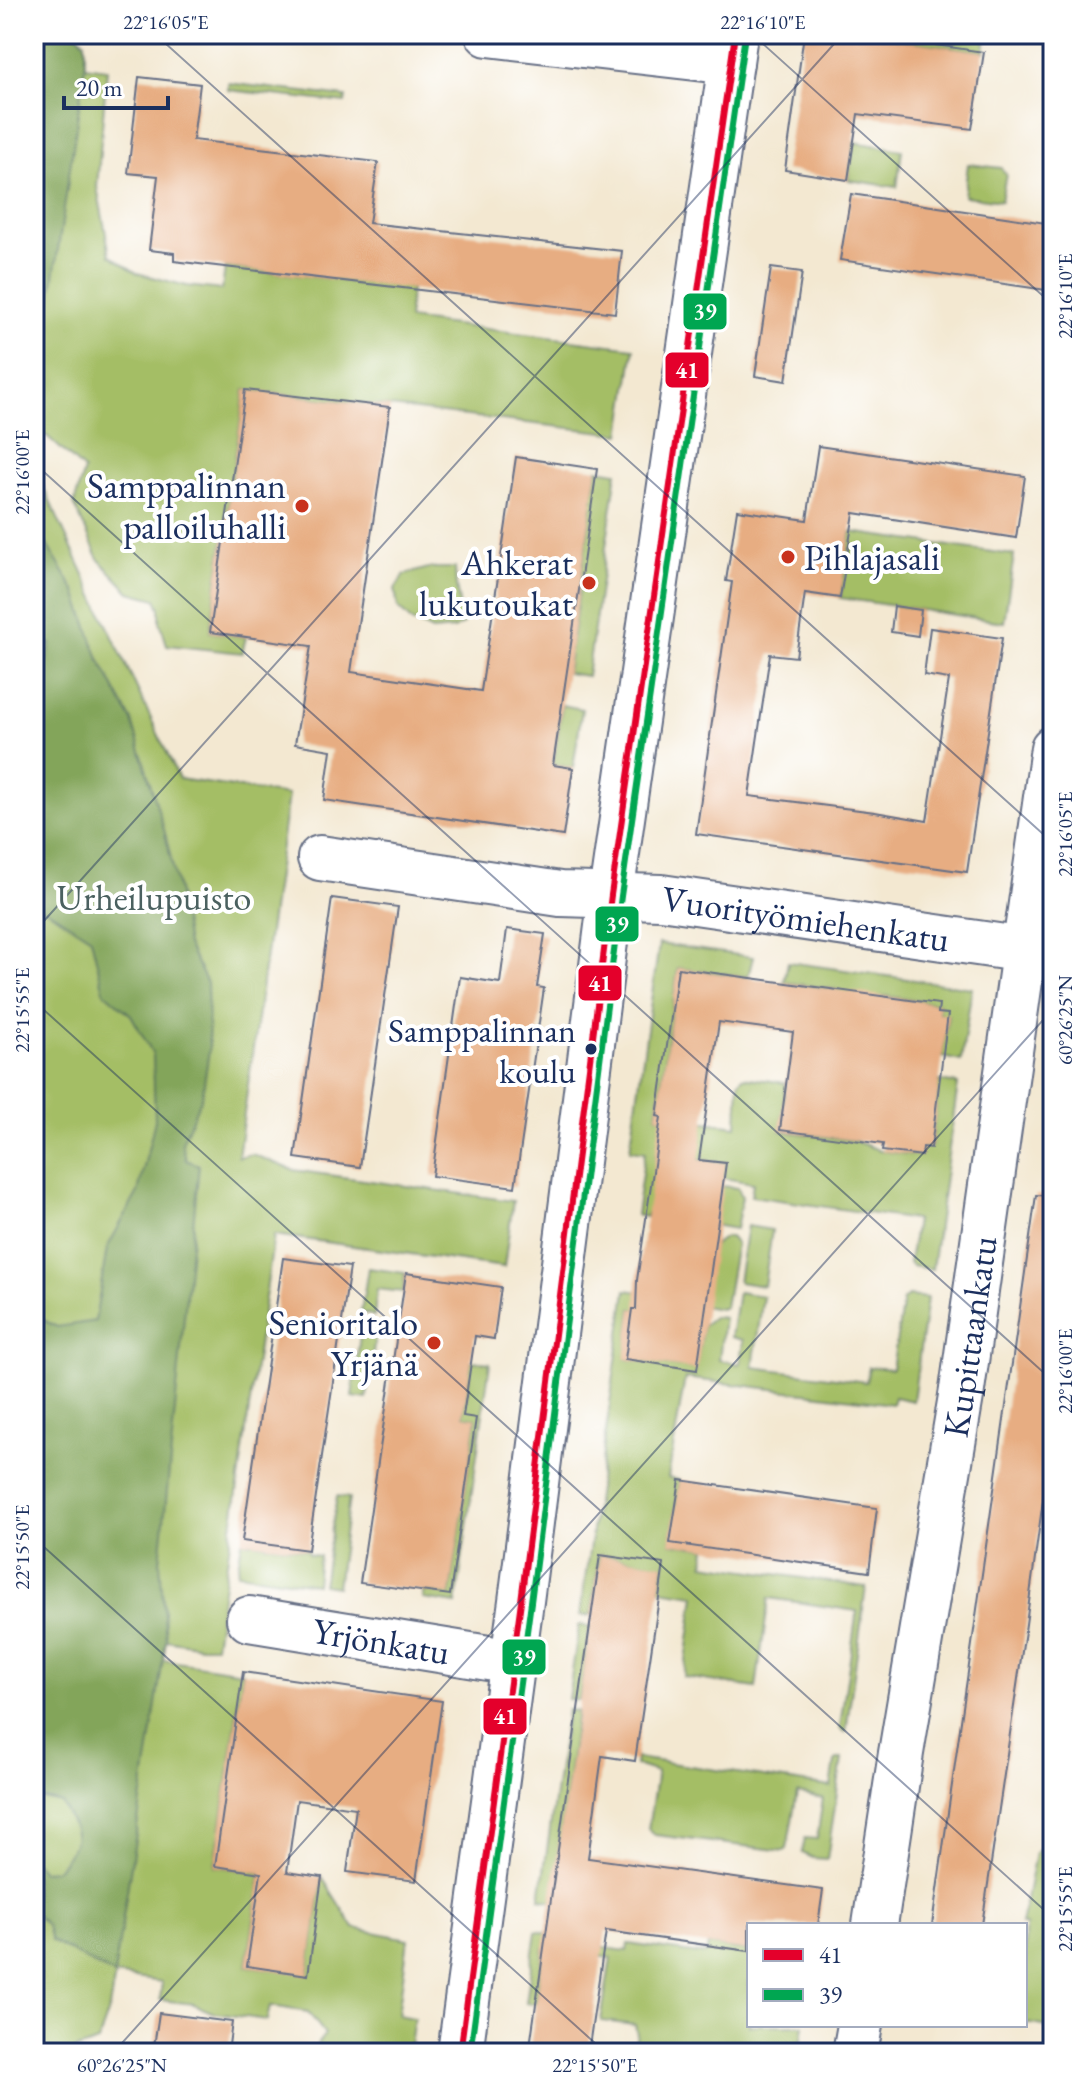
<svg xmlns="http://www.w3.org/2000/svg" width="1087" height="2087" viewBox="0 0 1087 2087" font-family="'EB Garamond',serif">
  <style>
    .green { fill: #a4be65; stroke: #607662; stroke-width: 2 }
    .forest { fill: #83a55a; stroke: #4f6a5c; stroke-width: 2 }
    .building { fill: #e7ad82 }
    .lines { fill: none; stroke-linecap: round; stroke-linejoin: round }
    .minor-casing { stroke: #677086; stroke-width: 48 }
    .major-casing { stroke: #677086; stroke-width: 48 }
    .minor { stroke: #fff; stroke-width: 44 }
    .major { stroke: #fff; stroke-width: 44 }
    .bus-1-casing { stroke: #fff; stroke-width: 12 }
    .bus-2-casing { stroke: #fff; stroke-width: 12 }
    .bus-1 { stroke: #e4002b; stroke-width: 6 }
    .bus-2 { stroke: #00a651; stroke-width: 6 }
    .ticks { fill: none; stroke: #1b2f5e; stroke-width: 2; stroke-opacity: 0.45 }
    .poi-dot { fill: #c8321e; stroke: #fff; stroke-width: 3 }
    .bus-dot { fill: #1b2f5e; stroke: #fff; stroke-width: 3 }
    .labels { text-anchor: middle; stroke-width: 8; stroke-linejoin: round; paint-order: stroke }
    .bus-label { font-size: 34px; fill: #1b2f5e; stroke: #fff; text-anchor: end }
    .poi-label { font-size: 36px; fill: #1b2f5e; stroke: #fff; text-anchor: end }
    .park-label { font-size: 36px; fill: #4b6160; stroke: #fff }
    .street-label { font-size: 36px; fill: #1b2f5e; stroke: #fff }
    .line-badge { stroke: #fff; stroke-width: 3 }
    .badge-label { font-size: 22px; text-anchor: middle; font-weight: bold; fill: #fff }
    .neatline { fill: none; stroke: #1b2f5e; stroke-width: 3 }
    .ticks-label { font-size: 20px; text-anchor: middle; fill: #1b2f5e }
  </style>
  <rect width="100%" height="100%" fill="#fff"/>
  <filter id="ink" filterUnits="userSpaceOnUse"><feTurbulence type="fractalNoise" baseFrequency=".0125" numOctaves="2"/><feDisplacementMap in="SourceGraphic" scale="16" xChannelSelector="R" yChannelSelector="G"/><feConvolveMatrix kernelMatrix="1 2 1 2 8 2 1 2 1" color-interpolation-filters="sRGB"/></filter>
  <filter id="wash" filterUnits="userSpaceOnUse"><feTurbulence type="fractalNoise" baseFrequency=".006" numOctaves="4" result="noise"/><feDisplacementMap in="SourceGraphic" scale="32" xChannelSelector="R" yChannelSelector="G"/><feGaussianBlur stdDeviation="1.8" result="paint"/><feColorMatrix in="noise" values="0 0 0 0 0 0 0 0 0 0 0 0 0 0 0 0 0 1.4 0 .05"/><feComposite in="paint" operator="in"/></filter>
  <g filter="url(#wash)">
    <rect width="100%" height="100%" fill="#f3e8d1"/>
    <path class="green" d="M34,34H77L85,42V66L107,69L97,187L110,255L137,273L187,286L222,290L225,267L411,288L408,319L634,348L621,434L245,390L210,632L246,637L242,653L167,645L160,622V608L156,599L130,592L99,560L74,504L84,470L47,436H34Z
      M859,34H986L984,52Z
      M228,83L346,97L345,103L228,90Z
      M854,142L902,150L897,187L848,180Z
      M968,164L1001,168L1006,174L1001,201L964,196Z
      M34,467L179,779L288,795L238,1157L252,1154L293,1170L513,1201L504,1267L274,1235L215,1646H201L166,1640L163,1660L243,1672L215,1866L261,1873L247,1966L308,1974L322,1877L354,1928L408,1939L398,2015L414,2018L409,2053H317L318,2043L325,2034L308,2012L270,2006L267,2020L214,2013L193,2004L160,2000L162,1982L115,1975L108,2014L98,2042L75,2050V2053H34Z
      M597,469L617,472L587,676L567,673Z
      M851,532L1014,555L1004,622L840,598Z
      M428,568H455L456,586L463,624L454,629L432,631L411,621L398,608L395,589L404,575Z
      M562,705L582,709L573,768L553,765Z
      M659,944L753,957L748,977L678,968L657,1116L737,1126L739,1082L743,1077L786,1083L781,1131L852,1140L882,1151L921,1156L923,1147H931L939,1081L958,1084L932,1269L912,1266L909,1263L916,1220L751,1196L753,1183L723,1178L725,1163L656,1154L654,1214L647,1213L646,1217L636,1215L645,1152L630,1150Z
      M788,962L972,988L961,1061L942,1057L948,1015L938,1013L939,1004L886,996L847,1001L838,990L784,982Z
      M722,1186L738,1188L742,1197L736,1229L707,1224Z
      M747,1226L772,1230L764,1286L738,1282Z
      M725,1237H730L736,1244L725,1307L720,1309L696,1305L714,1245Z
      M368,1268L405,1273L403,1292L377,1289L374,1316L361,1312Z
      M626,1290L641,1292L639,1310L632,1309L626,1359L696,1369L703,1325L713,1317L724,1318L719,1360L740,1364L743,1340L731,1337L738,1292L763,1296L753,1367L866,1382L869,1367L892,1369L903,1300L908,1296L927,1298L913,1401L894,1397L892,1404L685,1378L668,1478L680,1480L671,1543L706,1548L704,1564L866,1587L846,1732L841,1730L840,1726L857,1611L769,1598L756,1688L684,1677L695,1595L660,1590L664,1565L600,1555L591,1616L580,1615Z
      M360,1335L375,1337L367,1399L352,1397Z
      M471,1361L490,1363L456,1604L423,1599V1591L450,1595L476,1418L463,1416Z
      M337,1496L349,1498L337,1587L323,1585Z
      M242,1541L308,1550V1554L319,1556L316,1584L237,1573Z
      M579,1625L590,1627L579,1700L568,1699Z
      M567,1710L577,1711L552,1901L540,1899Z
      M636,1758L831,1787L835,1762L838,1759H842L827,1859L813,1858L802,1853L805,1838L817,1839L823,1798L797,1793L787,1849L784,1851L655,1835L648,1829L657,1772L635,1765Z
      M1039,1850L1053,1852V2002L1049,2027L1025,2023V1925H1021L1035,1853Z
      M536,1931L571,1937L572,1944L627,1951L628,1944L706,1955L708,1945L749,1951V2025H804L800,2053H633L637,2034L635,2025L601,2021L611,1958L544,1948L536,2004L526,2003Z"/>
    <path class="forest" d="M34,34H77L85,42V66L34,413Z
      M34,524L76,592L99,659L132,721L165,833L179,894L187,945L207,983L209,1051L202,1096L182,1142L186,1160L199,1165L160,1562L166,1640L114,1975L51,1941L47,1926L34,1913V1860L42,1871L56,1870C82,1838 80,1838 61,1803L34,1797V1315L57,1327L95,1321L107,1248L138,1192L155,1120L153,1054L131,1015L104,992L91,938L47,910L34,908V706L51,644L34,640Z"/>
    <g id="blocks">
      <path class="building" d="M804,34H859L984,52L972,129L858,114L848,180L785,170Z
        M139,77L200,84L193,140L378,162L369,223L622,251L615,313L174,261V253L149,250L158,176L128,173Z
        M851,194L1053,224V291L840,260Z
        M771,268L802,272L786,381L755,376Z
        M245,390L390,407L351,672L481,691L516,457L597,469L553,765L573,768L563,836L324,800L331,750L295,744L311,646L210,632Z
        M818,446L1025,476L1016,538L854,513L840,598L805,593L796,657L770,654L749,796L875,812L927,821L949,679L924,675L930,628L1002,638L967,872L696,834L732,582L726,581L737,510L807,520Z
        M894,606L921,610L918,636L891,632Z
        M332,898L398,907L360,1167L295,1158Z
        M507,929L545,934L537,987L544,988L515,1187L432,1176L460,977L500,983Z
        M678,968L939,1004L938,1013L948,1014L931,1148L923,1147L922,1156L882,1151L883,1144L780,1130L793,1032L719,1022L699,1160L726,1163L697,1370L625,1359L632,1309H636L637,1280L661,1117L657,1116Z
        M1036,1195L1053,1196V1427L1026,1624L982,1925H932Z
        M283,1258L350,1267L308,1550L242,1541Z
        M406,1273L501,1287L494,1339L475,1336L463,1416L476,1418L450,1595L360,1583Z
        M680,1480L877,1508L869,1572L670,1543Z
        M600,1555L664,1564L635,1761L602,1756L588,1858L823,1890L818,1925H749V1951L606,1931L588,2053H529Z
        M243,1672L442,1701L416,1881L347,1872L356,1808L297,1800L287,1872L322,1877L308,1975L247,1966L261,1873L215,1866Z
        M159,2013L232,2022L228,2053H153Z"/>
    </g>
  </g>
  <g filter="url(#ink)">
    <use href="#blocks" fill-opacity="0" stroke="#677086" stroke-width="2"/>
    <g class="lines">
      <g class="minor-casing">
        <g id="minor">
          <path d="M488,34L731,62"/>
          <path id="s1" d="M320,858L560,894L661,897L1053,954"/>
          <path id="s2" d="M249,1619L513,1662"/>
          <path id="s3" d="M875,1925L901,1753L962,1390L1053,748"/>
          <path d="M855,2053L860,2025"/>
        </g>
      </g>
      <g class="major-casing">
        <path id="major" d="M460,2053L521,1601L611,895L735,34"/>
      </g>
      <use href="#minor" class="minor"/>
      <use href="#major" class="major"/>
      <g class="bus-1-casing">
        <path id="bus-1" d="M460,2053L521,1601L611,895L735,34"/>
      </g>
      <g class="bus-2-casing">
        <path id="bus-2" d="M470,2053L531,1602L621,896L745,35"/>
      </g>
      <use href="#bus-1" class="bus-1"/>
      <use href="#bus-2" class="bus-2"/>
    </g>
  </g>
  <path class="ticks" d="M155,34L1053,843M752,34L1053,305M34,463L1053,1381M34,932L843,34M34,1001L1053,1918M34,1538L606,2053M113,2053L1053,1009"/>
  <g class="poi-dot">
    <circle cx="302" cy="506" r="8"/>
    <circle cx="788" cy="557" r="8"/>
    <circle cx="589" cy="583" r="8"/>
    <circle cx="434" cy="1343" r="8"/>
  </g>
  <circle class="bus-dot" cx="591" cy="1049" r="7"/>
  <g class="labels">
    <g class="bus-label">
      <text x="576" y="1042">Samppalinnan<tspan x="576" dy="41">koulu</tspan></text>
    </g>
    <g class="poi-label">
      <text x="286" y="498">Samppalinnan<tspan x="286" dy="41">palloiluhalli</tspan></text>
      <text x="804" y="570" text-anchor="start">Pihlajasali</text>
      <text x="573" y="575">Ahkerat<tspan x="573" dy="41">lukutoukat</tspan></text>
      <text x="418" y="1335">Senioritalo<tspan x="418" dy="41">Yrjänä</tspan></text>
    </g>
    <g class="park-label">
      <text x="154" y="910">Urheilupuisto</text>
    </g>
    <g class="street-label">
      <text dy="13" stroke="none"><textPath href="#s1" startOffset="490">Vuorityömiehenkatu</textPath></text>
      <text dy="13" stroke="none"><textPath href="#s3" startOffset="596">Kupittaankatu</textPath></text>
      <text dy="13" stroke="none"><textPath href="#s2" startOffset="134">Yrjönkatu</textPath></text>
    </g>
  </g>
  <g class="line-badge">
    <rect x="682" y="292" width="46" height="39" rx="8" fill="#00a651"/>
    <rect x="664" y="351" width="46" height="38" rx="8" fill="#e4002b"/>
    <rect x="594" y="905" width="46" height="38" rx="8" fill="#00a651"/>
    <rect x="577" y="964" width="46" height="38" rx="8" fill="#e4002b"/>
    <rect x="501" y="1638" width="46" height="38" rx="8" fill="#00a651"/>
    <rect x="482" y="1697" width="46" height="39" rx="8" fill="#e4002b"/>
  </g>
  <g class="badge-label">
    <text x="705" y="319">39</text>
    <text x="687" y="378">41</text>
    <text x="617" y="932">39</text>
    <text x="600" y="991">41</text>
    <text x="524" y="1665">39</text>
    <text x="505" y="1724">41</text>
  </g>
  <rect width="1087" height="2087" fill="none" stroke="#fff" stroke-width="88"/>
  <rect x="747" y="1923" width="280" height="104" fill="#ffffff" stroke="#a4acbf" stroke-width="2"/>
  <rect x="763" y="1949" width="40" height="12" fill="#e4002b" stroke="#a4acbf" stroke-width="2"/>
  <text x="819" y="1963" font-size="24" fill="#1b2f5e">41</text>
  <rect x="763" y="1989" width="40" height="12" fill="#00a651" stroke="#a4acbf" stroke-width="2"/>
  <text x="819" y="2003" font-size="24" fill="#1b2f5e">39</text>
  <path d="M64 96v12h104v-12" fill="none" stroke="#1b2f5e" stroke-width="4"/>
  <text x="76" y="96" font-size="24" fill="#1b2f5e" stroke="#ffffff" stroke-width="6" paint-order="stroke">20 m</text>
  <rect x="44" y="44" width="999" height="1999" class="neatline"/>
  <g class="ticks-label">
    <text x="166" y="29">22°16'05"E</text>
    <text x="763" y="29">22°16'10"E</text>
    <text transform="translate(1065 296) rotate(-90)" y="7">22°16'10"E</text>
    <text transform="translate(22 472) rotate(-90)" y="7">22°16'00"E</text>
    <text transform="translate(1065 834) rotate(-90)" y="7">22°16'05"E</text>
    <text transform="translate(22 1010) rotate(-90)" y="7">22°15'55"E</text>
    <text transform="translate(1065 1020) rotate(-90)" y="7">60°26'25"N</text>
    <text transform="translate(1065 1371) rotate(-90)" y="7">22°16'00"E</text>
    <text transform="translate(22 1547) rotate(-90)" y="7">22°15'50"E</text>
    <text transform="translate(1065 1909) rotate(-90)" y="7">22°15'55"E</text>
    <text x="122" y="2072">60°26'25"N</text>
    <text x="595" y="2072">22°15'50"E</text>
  </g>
</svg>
